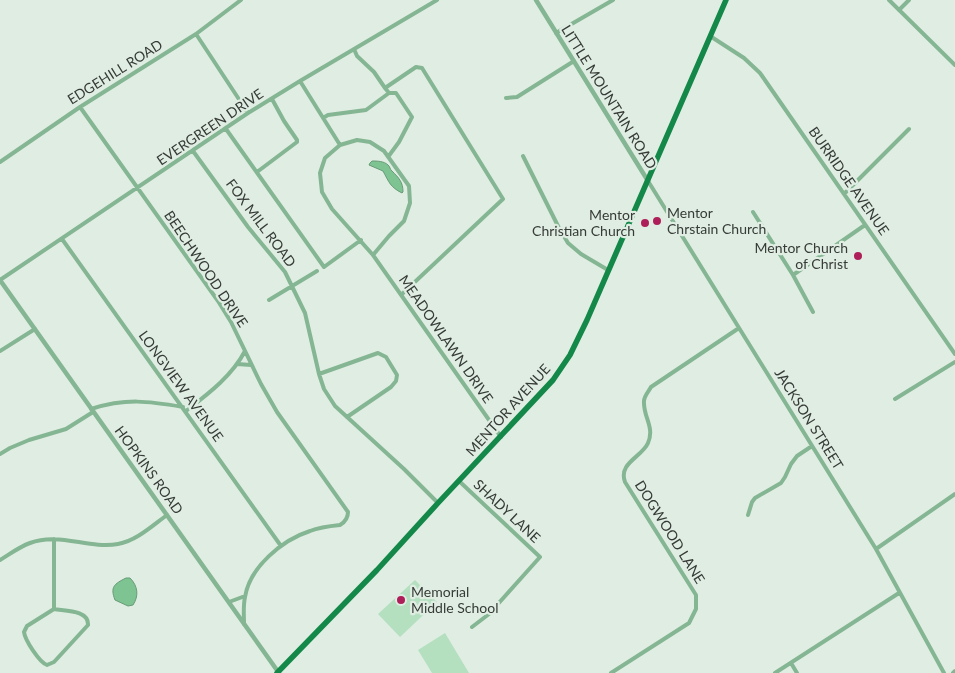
<svg xmlns="http://www.w3.org/2000/svg" width="955" height="673" viewBox="0 0 955 673" font-family="Lato,sans-serif">
  <style>
    .green { fill: #b4e0c0 }
    .water { fill: #7dc492; stroke: #689b77 }
    .lines { fill: none; stroke-linecap: round; stroke-linejoin: round }
    .minor { stroke: #85b693; stroke-width: 4 }
    .tertiary { stroke: #85b693; stroke-width: 4.5 }
    .primary { stroke: #138849; stroke-width: 5.5 }
    .poi-dot { fill: #ae1f59; stroke: #e0ede3; stroke-width: 2 }
    .labels { text-anchor: middle; stroke-width: 4.5; stroke-linejoin: round; paint-order: stroke }
    .street-label { font-size: 14px; fill: #363b37; stroke: #e0ede3 }
    .poi-label { font-size: 14px; fill: #363b37; stroke: #e0ede3; text-anchor: start }
  </style>
  <rect width="100%" height="100%" fill="#e0ede3"/>
  <path class="green" d="M415,580L437,602L400,637L378,614Z
    M445,633L469,673H432L418,650Z"/>
  <path class="water" d="M372,161C377,161 384,161 388,165C390,166 390,170 392,171C399,178 403,182 403,192L402,193C390,187 389,182 383,171L369,165L370,163Z
    M126,578H130C138,586 139,596 133,605L128,606L115,600C110,587 114,584 126,578Z"/>
  <g class="lines">
    <path class="minor" d="M889,0L955,65
      M899,10L909,0
      M556,33L613,0
      M196,34L248,113
      M710,36L744,58L760,73L955,354
      M354,49L357,56L374,72L385,88
      M300,81L340,145
      M506,98L517,97L574,61
      M80,107L218,301L231,322L261,384L277,412L348,512C348,518 345,522 340,525C330,526 320,527 310,531C282,540 250,567 245,597C243,606 244,615 244,624
      M323,118L328,115L366,110L389,93L385,88L416,67L422,68L503,199L401,295
      M226,129L324,267L361,240
      M193,151L248,227L285,272L305,313L319,374L324,389L335,406L404,469L438,503
      M523,156L559,228L568,243L581,254L608,270
      M388,157L399,142L412,117L396,93H389
      M0,162L80,107L196,34L241,0
      M257,172L297,142V140L284,121L272,99
      M648,181L876,549L944,673
      M844,194L909,129
      M753,212L793,275L813,312
      M62,239L281,546
      M373,255L389,236L404,221L410,203L409,186L384,151L370,142L357,140L340,145L325,158L320,173L322,192L332,209L373,255L501,437
      M793,275L865,225
      M0,280L248,113L300,81L437,0
      M269,300L317,271
      M0,351L35,329
      M237,364L251,365
      M319,374L378,353L386,357L397,375L396,381L391,387L347,417
      M895,399L955,362
      M91,409C126,398 148,401 183,407
      M186,411C208,394 232,376 245,351
      M0,454L10,448L29,440L66,429L93,412
      M459,481L540,557L489,614L472,627
      M748,515L752,502L755,498L781,483L785,477L791,464L797,456L812,446
      M54,539V609
      M876,549L955,494
      M0,560C10,554 19,547 30,543C59,532 88,549 118,544C136,541 152,526 167,515
      M229,602L245,596
      M54,609C65,611 89,610 88,625L54,662L47,665C39,662 25,640 24,632L27,626Z
      M791,663L797,673
      M611,673L689,623L696,609V595L625,482C618,463 642,457 648,443C655,427 643,417 644,401C644,396 649,391 651,387L739,328
      M775,673L899,593
      M953,673L955,671"/>
    <path class="tertiary" d="M536,0L648,181
      M0,280L279,673"/>
    <path class="primary" d="M277,673L377,570L438,503L553,380L570,355L587,320L726,0"/>
  </g>
  <g class="poi-dot">
    <circle cx="657" cy="221" r="5"/>
    <circle cx="645" cy="223" r="5"/>
    <circle cx="858" cy="256" r="5"/>
    <circle cx="401" cy="600" r="5"/>
  </g>
  <g class="labels">
    <g class="street-label">
      <text transform="translate(115 72) rotate(-32)" y="5">EDGEHILL ROAD</text>
      <text transform="translate(609 97) rotate(58)" y="5">LITTLE MOUNTAIN ROAD</text>
      <text transform="translate(210 127) rotate(-34)" y="5">EVERGREEN DRIVE</text>
      <text transform="translate(849 181) rotate(55)" y="5">BURRIDGE AVENUE</text>
      <text transform="translate(261 223) rotate(53)" y="5">FOX MILL ROAD</text>
      <text transform="translate(206 269) rotate(56)" y="5">BEECHWOOD DRIVE</text>
      <text transform="translate(446 339) rotate(55)" y="5">MEADOWLAWN DRIVE</text>
      <text transform="translate(181 386) rotate(54)" y="5">LONGVIEW AVENUE</text>
      <text transform="translate(508 410) rotate(-48)" y="5">MENTOR AVENUE</text>
      <text transform="translate(809 419) rotate(58)" y="5">JACKSON STREET</text>
      <text transform="translate(149 470) rotate(54)" y="5">HOPKINS ROAD</text>
      <text transform="translate(507 511) rotate(43)" y="5">SHADY LANE</text>
      <text transform="translate(670 532) rotate(58)" y="5">DOGWOOD LANE</text>
    </g>
    <g class="poi-label">
      <text x="667" y="218">Mentor<tspan x="667" dy="16">Chrstain Church</tspan></text>
      <text x="635" y="220" text-anchor="end">Mentor<tspan x="635" dy="16">Christian Church</tspan></text>
      <text x="848" y="253" text-anchor="end">Mentor Church<tspan x="848" dy="16">of Christ</tspan></text>
      <text x="411" y="597">Memorial<tspan x="411" dy="16">Middle School</tspan></text>
    </g>
  </g>
</svg>
